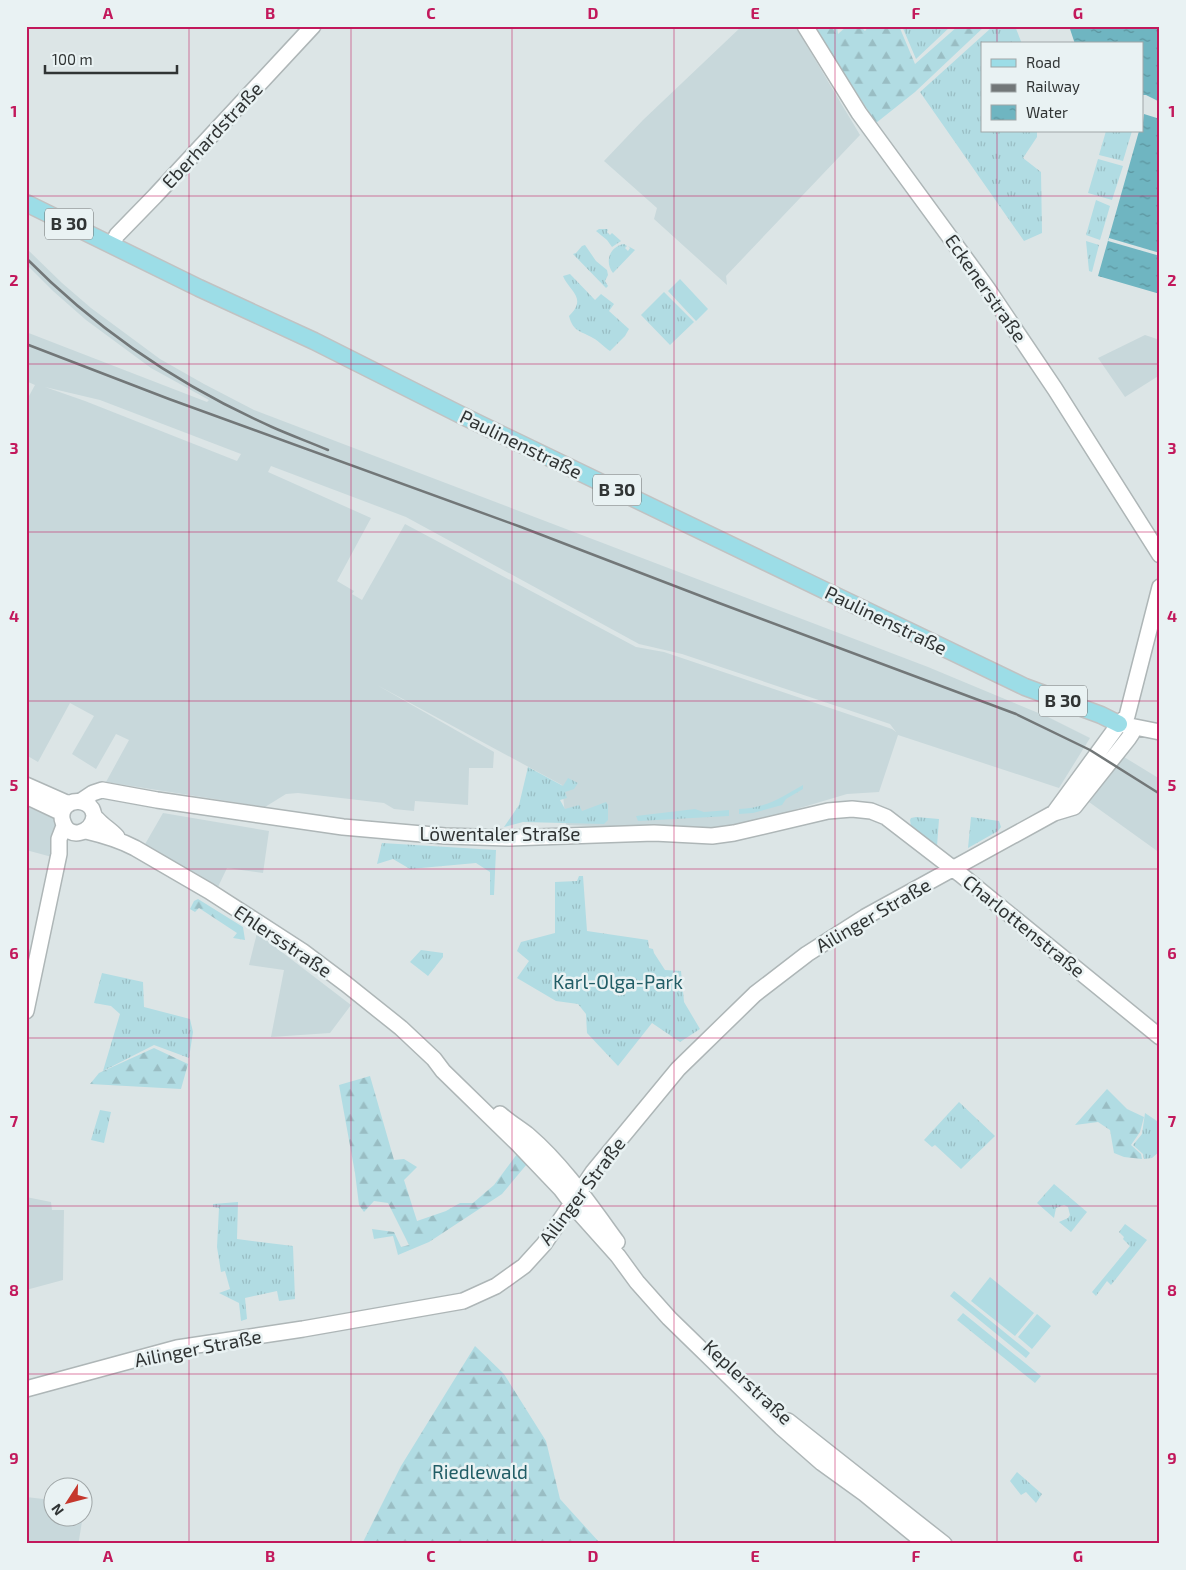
<svg xmlns="http://www.w3.org/2000/svg" width="1186" height="1570" viewBox="0 0 1186 1570" font-family="'Exo 2',sans-serif">
  <style>
    .built { fill: #c8d8db; fill-rule: evenodd }
    .grass { fill: url(#grass-tufts) }
    .forest { fill: url(#forest-firs) }
    .pitch { fill: #b1dce3 }
    .water { fill: url(#water-ripples) }
    .pier { fill: #dce5e6 }
    .lines { fill: none; stroke-linecap: round; stroke-linejoin: round }
    .secondary-casing { stroke: #aeb6b7; stroke-width: 18 }
    .primary-casing { stroke: #c1c2c2; stroke-width: 19 }
    .secondary { stroke: #fff; stroke-width: 15 }
    .primary { stroke: #9cdde7; stroke-width: 16 }
    .rail { stroke: #727778; stroke-width: 2.5 }
    .grid { fill: none; stroke: #c2185b; stroke-width: 1; stroke-opacity: 0.55 }
    .labels { text-anchor: middle; stroke-width: 5; stroke-linejoin: round; paint-order: stroke }
    .shield { fill: #e9f2f3; stroke: #686d6d; stroke-width: 1 }
    .shield-label { font-size: 18px; font-weight: bold; fill: #303434 }
    .street-label { font-size: 19px; fill: #303434; stroke: #e9f2f3 }
    .park-label { font-size: 19px; fill: #215d66; stroke: #e9f2f3 }
    .neatline { fill: none; stroke: #c2185b; stroke-width: 2 }
    .grid-label { font-size: 16px; text-anchor: middle; font-weight: bold; fill: #c2185b }
  </style>
  <defs>
    <pattern id="grass-tufts" width="24" height="20" patternUnits="userSpaceOnUse" patternTransform="scale(1.25)"><rect width="24" height="20" fill="#b1dce3"/><path d="M3 7l-1-3M5 7V3M7 7l1-3M15 17l-1-3M17 17v-4M19 17l1-3" fill="none" stroke="#99bdc3"/></pattern>
    <pattern id="forest-firs" width="22" height="20" patternUnits="userSpaceOnUse" patternTransform="scale(1.25)"><rect width="22" height="20" fill="#b1dce3"/><path d="M5 1l3.5 6h-7zM16 11l3.5 6h-7z" fill="#99bdc3"/></pattern>
    <pattern id="water-ripples" width="26" height="14" patternUnits="userSpaceOnUse" patternTransform="scale(1.25)"><rect width="26" height="14" fill="#6fb5c1"/><path d="M2 4q2-2 4 0t4 0M15 11q2-2 4 0t4 0" fill="none" stroke="#5c949e"/></pattern>
  </defs>
  <rect width="100%" height="100%" fill="#dce5e6"/>
  <path class="built" d="M742,26H795L860,135L726,276L727,285L654,219L657,208L604,161L643,120Z
    M26,248L62,283L91,308L160,359L204,384L254,410L928,667L1048,717L1090,738L1059,788L898,735L879,792L847,794L749,823L688,830L566,825L562,785L377,685L494,752L493,768H469L468,805L415,801L414,811L394,809L384,803L298,793L286,794L265,807L106,782L129,740L116,734L96,769L72,754L94,716L70,703L38,762L26,755V394L29,396L35,385L26,381V332L207,402L209,400L151,368L86,320L53,291L26,264ZM45,387L100,400L241,454L237,461L85,401ZM271,466L406,517L639,644L682,654L890,724L896,732L892,729L664,652L636,647L405,524L362,600L352,594L354,591L337,581L371,518L268,472Z
    M1145,335L1160,340V375L1125,397L1098,358Z
    M1124,757L1160,779V853L1089,802Z
    M26,806L55,819L56,837L52,857L26,850Z
    M163,813L269,831L263,873L227,868L217,889L144,846Z
    M257,933L351,1005L330,1033L271,1037L284,970L249,965Z
    M26,1197L51,1202L52,1210H64L63,1280L26,1290Z
    M26,1497L52,1500V1518H82L83,1503H85L79,1540L78,1544H26Z"/>
  <path class="grass" d="M902,26H951L916,59Z
    M1001,26H1015L1022,44H982V131H1037V137L1023,158L1041,172L1042,233L1024,241L920,92L991,28Z
    M1106,131H1132L1123,161L1099,155Z
    M1098,159L1123,166L1112,200L1088,193Z
    M1096,200L1110,206L1100,240L1086,235Z
    M599,229H607L608,230L607,232L610,235L612,233L621,241L612,247L607,240L596,231Z
    M1086,241L1099,245L1092,272L1089,271Z
    M624,244L627,246L625,248L628,251L630,248L628,246L635,250L613,273C604,262 610,246 624,244Z
    M585,245L596,261L607,270L608,275L605,281L608,286L606,288L573,254L576,253L582,246Z
    M570,274L595,300L601,294L614,304L609,311L629,329L625,336L610,351C604,347 599,341 593,338C581,331 573,332 569,316C588,298 569,291 563,276Z
    M664,292L694,322L670,345L641,315Z
    M528,767L563,786L568,778L578,783L574,789L565,792L567,798L560,800L565,809L579,805L582,811L606,802L608,805V820L604,824L523,822L504,827L519,805Z
    M803,785V789L786,799L782,805L753,813L739,814V809C766,808 780,798 803,785Z
    M695,809L704,812L729,810V816L638,821L636,816Z
    M916,817L939,819L937,846L911,826L910,820L911,818Z
    M971,817L999,821L1001,827L998,831L968,848Z
    M382,843L496,850L494,895H490V872L476,863L410,869L393,859L377,864Z
    M579,876H583L587,931L648,940L649,948L653,949L654,953L665,970L681,971L684,1002L700,1029L680,1042L652,1023L618,1066L587,1033L586,1014L578,1004L556,1001L517,978L529,961L517,951L521,942L555,933V882L577,881Z
    M421,950L443,953V957L428,976L410,962Z
    M102,973L143,982L144,1007L190,1019L193,1032L189,1058L154,1045L103,1071L120,1014L111,1006L94,1003Z
    M959,1102L995,1136L961,1169L935,1145L932,1147L924,1140Z
    M100,1110L111,1112L104,1143L91,1140Z
    M1145,1113L1160,1123V1151L1152,1158L1144,1159L1143,1154L1133,1145L1142,1134Z
    M1054,1184L1087,1212L1071,1232L1059,1222L1068,1218L1070,1215L1068,1207L1064,1205L1056,1208L1054,1218L1037,1203Z
    M238,1202L237,1239L293,1246L295,1299L279,1301L277,1291L245,1298L247,1319L241,1321L239,1303L219,1293L230,1289L225,1271L221,1272L217,1247L219,1208L213,1207V1204Z
    M1125,1224L1147,1240L1111,1285L1107,1281L1096,1296L1092,1292L1130,1246L1123,1239L1124,1237L1119,1232Z
    M963,1313L1041,1376L1035,1383L957,1320Z
    M1017,1472L1042,1494L1036,1503L1026,1492L1021,1495L1010,1481Z"/>
  <path class="forest" d="M814,26H837L838,34L847,26H860L865,31L869,26H899L915,64L958,26H985L915,92L876,123Z
    M198,899L243,927L245,940L233,938L237,933L199,908L195,912L190,909L194,901Z
    M154,1048L188,1064L181,1089L90,1084L99,1073Z
    M370,1076L394,1160L404,1159L417,1167L404,1180L417,1221L446,1211L460,1203H473L494,1185L517,1154L527,1164L502,1194L429,1242L398,1255L393,1236L374,1239L372,1229L394,1232L401,1247L409,1245L388,1203L374,1201L364,1212L359,1205L355,1173L339,1085Z
    M1107,1089L1127,1109L1144,1117L1140,1132L1131,1145L1141,1154L1142,1159L1124,1157L1114,1153L1110,1130L1098,1122L1075,1125Z
    M475,1346L504,1374L546,1441L560,1499L599,1542V1544H362L401,1466Z"/>
  <path class="pitch" d="M680,279L708,309L696,321L668,291Z
    M990,1277L1034,1313L1015,1336L971,1301Z
    M954,1291L1030,1353L1026,1358L950,1296Z
    M1037,1314L1051,1326L1032,1349L1018,1337Z"/>
  <path class="water" d="M1069,26H1160V102L1146,95H1142V44H1075Z
    M1144,114L1160,119V294L1098,276L1139,131H1142Z"/>
  <path class="pier" d="M1109,238L1160,253V256L1108,241Z"/>
  <g class="lines">
    <g class="secondary-casing">
      <path id="secondary" d="M805,26L859,113L987,288L1055,389L1160,555
        M112,245L117,235L155,196L313,26
        M1125,725L1160,732
        M26,785L69,804
        M26,796L62,813
        M81,801L93,793L102,790L157,800L343,827L445,836L509,838L654,833L712,836L734,833L828,811L852,809L871,811L886,817L960,874L1160,1037
        M1054,813L1119,724L1127,716L1160,587
        M94,816C92,834 68,840 63,822C61,817 62,811 65,807C72,799 86,800 92,809C94,813 93,816 97,819C103,826 111,830 117,837
        M86,831C103,835 120,840 135,848L209,891L302,951L346,984L401,1028L434,1059L443,1071L519,1145L561,1189L576,1209L618,1256L637,1282L669,1318L781,1427L822,1463L865,1494L926,1544
        M26,1011L59,854V839L64,826
        M500,1114C509,1122 519,1128 528,1135C563,1165 590,1205 617,1242
        M26,1389L177,1348L303,1329L463,1301L496,1286L524,1266L544,1244L593,1172L678,1069L755,994L807,954L865,917L1054,813L1074,807L1128,739L1132,733L1134,727
        M788,1421L944,1544"/>
    </g>
    <g class="primary-casing">
      <path id="primary" d="M26,203L199,288L314,341L465,417L1025,687L1101,715L1119,724"/>
    </g>
    <use href="#secondary" class="secondary"/>
    <use href="#primary" class="primary"/>
    <path class="rail" d="M26,258C96,329 180,386 272,427C290,435 309,442 328,450
      M26,344L169,399L521,527L719,603L1016,714L1090,750L1160,794"/>
  </g>
  <path class="grid" d="M189,26V1544M351,26V1544M512,26V1544M674,26V1544M835,26V1544M997,26V44M997,131V1544M26,196H1160M26,364H1160M26,532H1160M26,701H1160M26,869H1160M26,1038H1160M26,1206H1160M26,1374H1160"/>
  <g class="labels">
    <g class="shield">
      <rect x="45" y="208.5" width="48" height="31" rx="4"/>
      <rect x="593" y="474.5" width="48" height="31" rx="4"/>
      <rect x="1039" y="685.5" width="48" height="31" rx="4"/>
    </g>
    <g class="shield-label">
      <text x="69" y="230">B 30</text>
      <text x="617" y="496">B 30</text>
      <text x="1063" y="707">B 30</text>
    </g>
    <g class="street-label">
      <text transform="translate(212 135) rotate(-47)" y="7">Eberhardstraße</text>
      <text transform="translate(986 288) rotate(55)" y="7">Eckenerstraße</text>
      <text transform="translate(521 444) rotate(26)" y="7">Paulinenstraße</text>
      <text transform="translate(886 620) rotate(26)" y="7">Paulinenstraße</text>
      <text x="500" y="841">Löwentaler Straße</text>
      <text transform="translate(873 915) rotate(-30)" y="7">Ailinger Straße</text>
      <text transform="translate(1024 926) rotate(39)" y="7">Charlottenstraße</text>
      <text transform="translate(283 941) rotate(34)" y="7">Ehlersstraße</text>
      <text transform="translate(582 1191) rotate(-53)" y="7">Ailinger Straße</text>
      <text transform="translate(198 1348) rotate(-11)" y="7">Ailinger Straße</text>
      <text transform="translate(748 1382) rotate(43)" y="7">Keplerstraße</text>
    </g>
    <g class="park-label">
      <text x="618" y="989">Karl-Olga-Park</text>
      <text x="480" y="1479">Riedlewald</text>
    </g>
  </g>
  <rect width="1186" height="1570" fill="none" stroke="#e9f2f3" stroke-width="55"/>
  <rect x="981" y="42" width="162" height="90" fill="#e9f2f3" stroke="#9fa6a7"/>
  <rect x="991" y="59" width="25" height="8" fill="#9cdde7" stroke="#9fa6a7"/>
  <text x="1026" y="68" font-size="15" fill="#303434">Road</text>
  <rect x="991" y="84" width="25" height="8" fill="#727778" stroke="#9fa6a7"/>
  <text x="1026" y="92" font-size="15" fill="#303434">Railway</text>
  <rect x="991" y="105" width="25" height="15" fill="url(#water-ripples)" stroke="#9fa6a7"/>
  <text x="1026" y="118" font-size="15" fill="#303434">Water</text>
  <g transform="translate(68 1502) rotate(234)"><circle r="24" fill="#e9f2f3" stroke="#9fa6a7"/>
  <path d="M0-4L9 19L0 12L-9 19Z" fill="#c5382d"/>
  <text y="-8" font-size="14" font-weight="bold" text-anchor="middle" fill="#303434">N</text>
  </g>
  <path d="M45 65v8h132v-8" fill="none" stroke="#303434" stroke-width="2.5"/>
  <text x="52" y="65" font-size="15" fill="#303434" stroke="#e9f2f3" stroke-width="4" paint-order="stroke">100 m</text>
  <rect x="28" y="28" width="1130" height="1514" class="neatline"/>
  <g class="grid-label">
    <text x="108" y="19">A</text>
    <text x="270" y="19">B</text>
    <text x="431" y="19">C</text>
    <text x="593" y="19">D</text>
    <text x="755" y="19">E</text>
    <text x="916" y="19">F</text>
    <text x="1078" y="19">G</text>
    <text x="14" y="117">1</text>
    <text x="1172" y="117">1</text>
    <text x="14" y="286">2</text>
    <text x="1172" y="286">2</text>
    <text x="14" y="454">3</text>
    <text x="1172" y="454">3</text>
    <text x="14" y="622">4</text>
    <text x="1172" y="622">4</text>
    <text x="14" y="791">5</text>
    <text x="1172" y="791">5</text>
    <text x="14" y="959">6</text>
    <text x="1172" y="959">6</text>
    <text x="14" y="1127">7</text>
    <text x="1172" y="1127">7</text>
    <text x="14" y="1296">8</text>
    <text x="1172" y="1296">8</text>
    <text x="14" y="1464">9</text>
    <text x="1172" y="1464">9</text>
    <text x="108" y="1562">A</text>
    <text x="270" y="1562">B</text>
    <text x="431" y="1562">C</text>
    <text x="593" y="1562">D</text>
    <text x="755" y="1562">E</text>
    <text x="916" y="1562">F</text>
    <text x="1078" y="1562">G</text>
  </g>
</svg>
